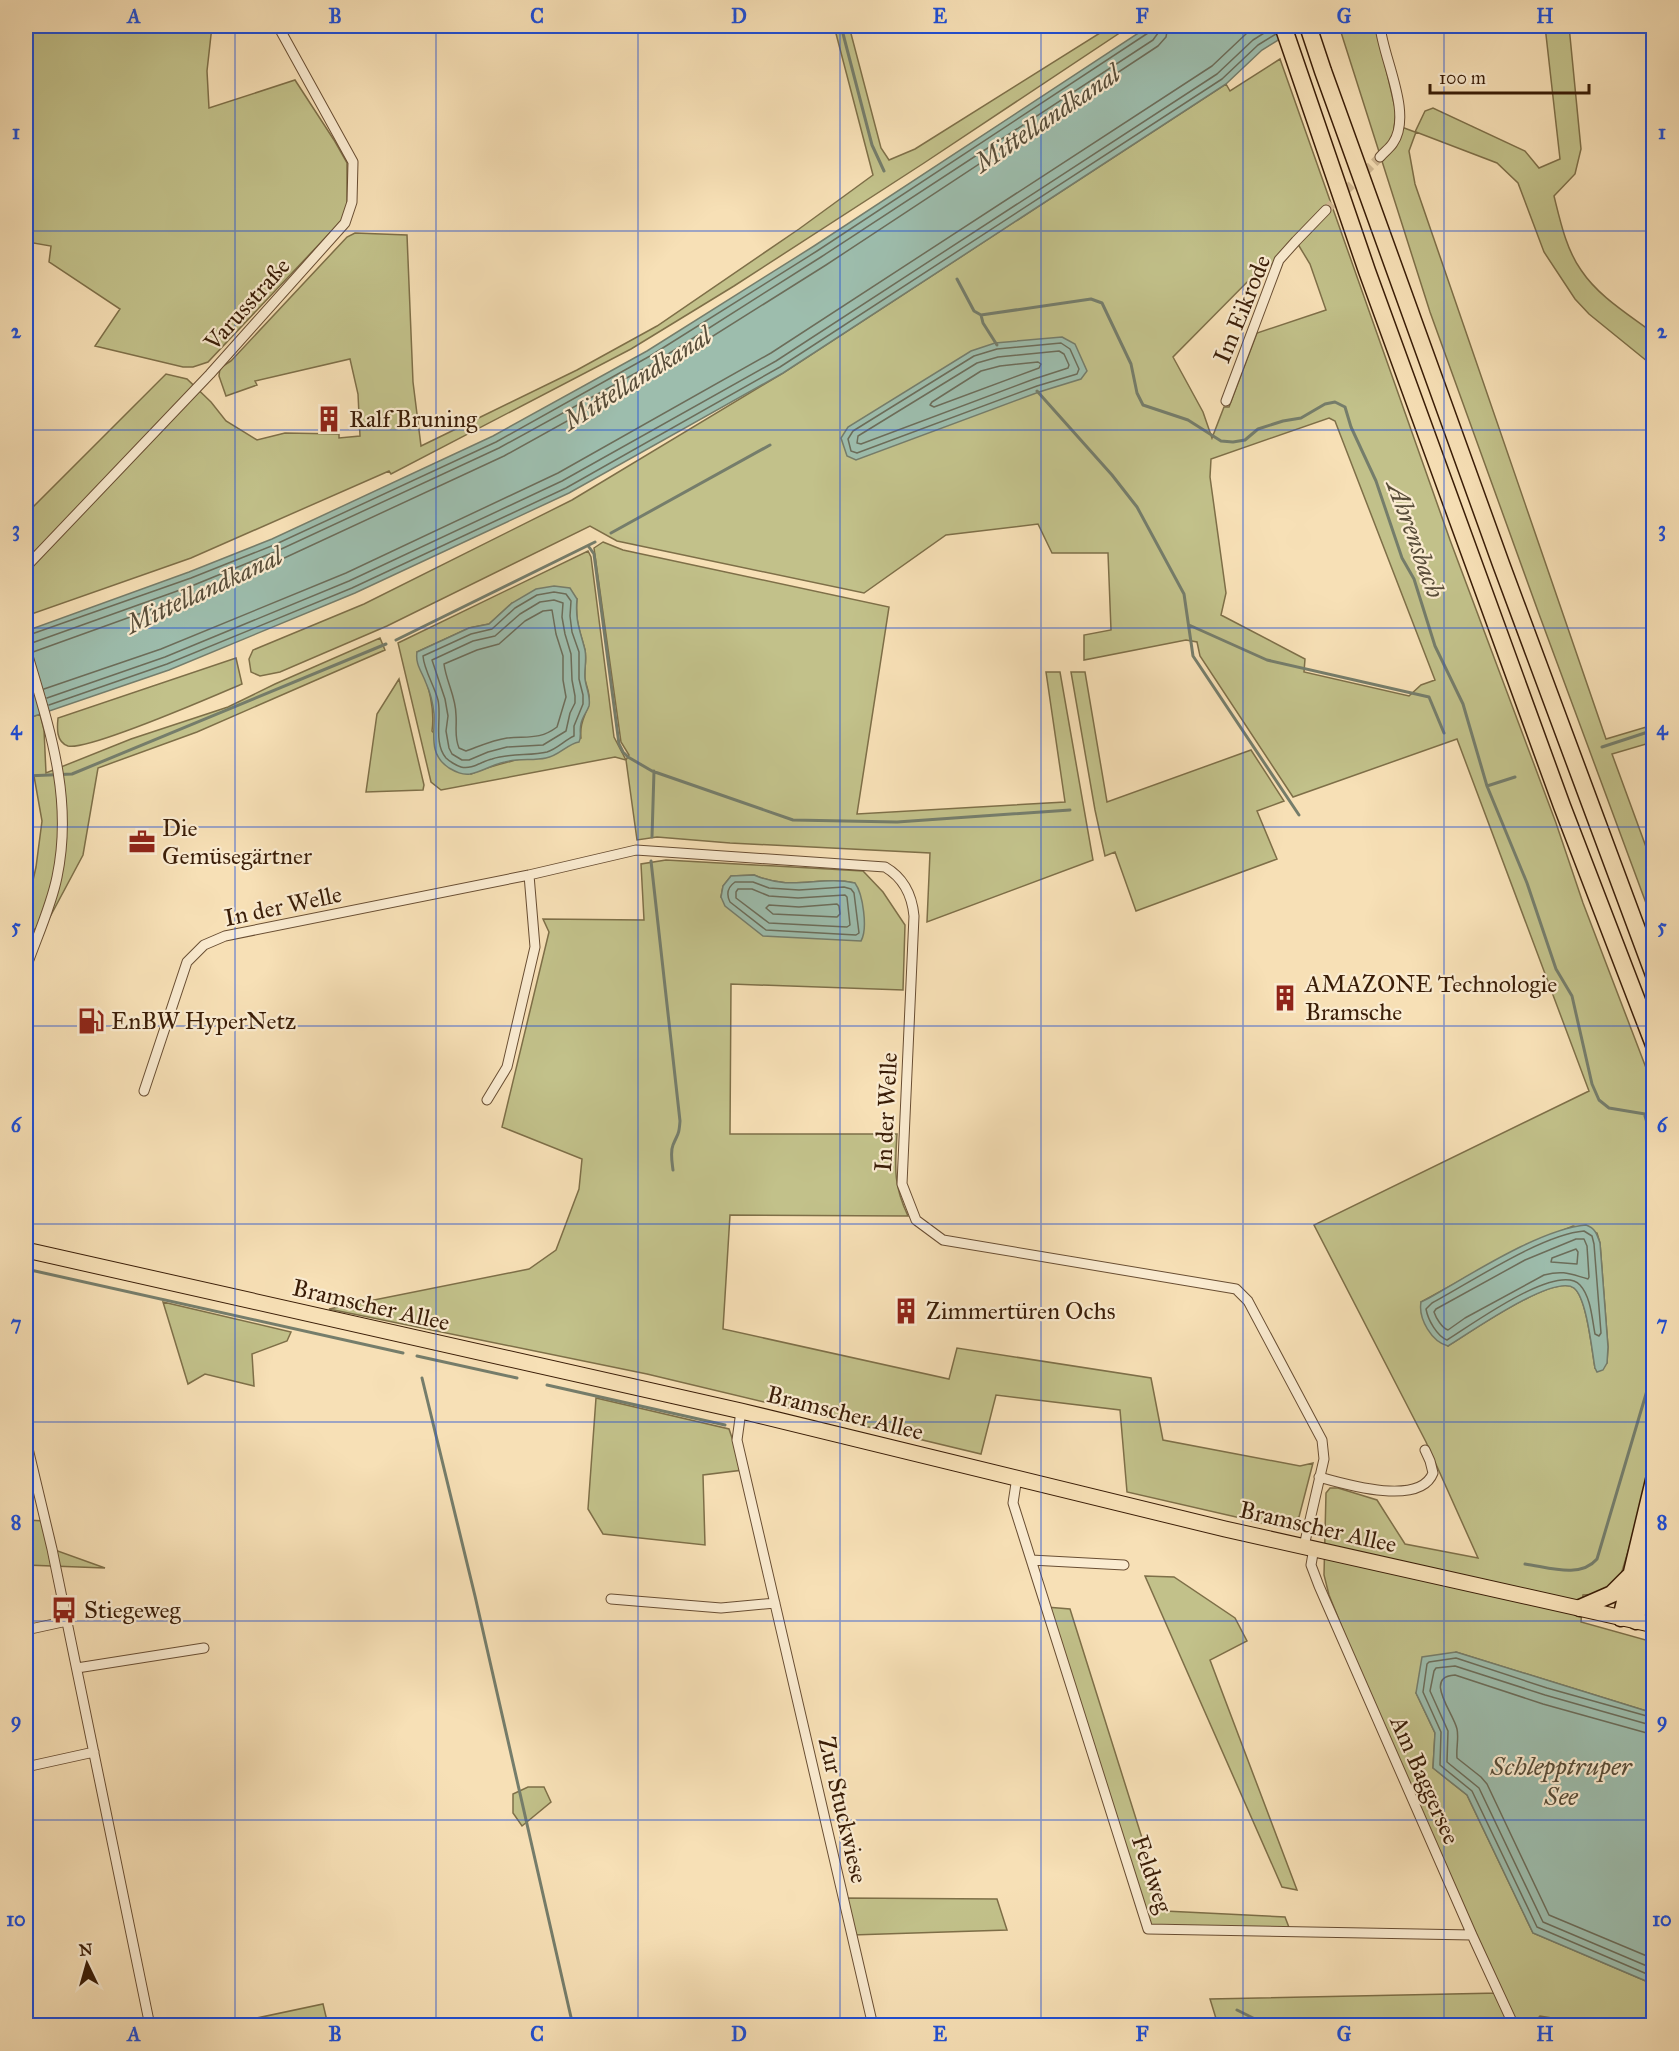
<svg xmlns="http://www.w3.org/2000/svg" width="1679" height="2051" viewBox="0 0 1679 2051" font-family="'IM FELL Great Primer',serif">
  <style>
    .green { fill: #c2c18a; stroke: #7e6f48; stroke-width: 1.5; fill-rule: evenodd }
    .water { fill: #9dbdad; stroke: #757d6b; stroke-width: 1.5 }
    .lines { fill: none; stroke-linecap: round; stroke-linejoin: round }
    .shore { stroke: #6c6d5a; stroke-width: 1.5 }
    .stream { stroke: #757d6b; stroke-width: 3 }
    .minor-tunnel { stroke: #d1b993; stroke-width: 9; stroke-dasharray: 9 4.5; stroke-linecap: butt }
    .minor-casing { stroke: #694e33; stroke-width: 11 }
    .primary-casing { stroke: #3a1d07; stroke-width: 17 }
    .motorway-casing { stroke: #3a1d07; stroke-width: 19 }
    .minor { stroke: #faebd0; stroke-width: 9 }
    .primary { stroke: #f7e0b6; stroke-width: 15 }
    .motorway { stroke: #f7e0b6; stroke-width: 16 }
    .grid { fill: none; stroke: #1d4ed8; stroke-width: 1.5; stroke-opacity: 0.55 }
    .labels { text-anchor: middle; stroke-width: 4.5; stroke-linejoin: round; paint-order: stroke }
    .street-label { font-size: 24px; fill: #3a1d07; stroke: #faebd0 }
    .poi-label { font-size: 24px; fill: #3a1d07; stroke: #faebd0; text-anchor: start }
    .water-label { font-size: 26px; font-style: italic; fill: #584d39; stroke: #faebd0 }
    .neatline { fill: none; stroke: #1d4ed8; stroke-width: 2 }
    .grid-label { font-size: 20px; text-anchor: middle; font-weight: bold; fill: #1d4ed8 }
  </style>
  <rect width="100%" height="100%" fill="#f7e0b6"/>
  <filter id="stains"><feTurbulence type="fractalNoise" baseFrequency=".00333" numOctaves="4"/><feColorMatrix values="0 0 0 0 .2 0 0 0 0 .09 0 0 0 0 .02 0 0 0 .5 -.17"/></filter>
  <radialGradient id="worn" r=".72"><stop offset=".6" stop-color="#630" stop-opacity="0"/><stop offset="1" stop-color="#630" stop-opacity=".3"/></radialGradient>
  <path class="green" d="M26,26H212L207,71L209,108L295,80L334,140L347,163V205L343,219L208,362L193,367H183L95,346L120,309L49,262L51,246L28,242L26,246Z
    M834,26H849L881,148L889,160L915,149L1111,26H1130L924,163L734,286L631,349L391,474L389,471L191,558L26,616V514L166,374L187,379L211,402L226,421L257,440L285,433L339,434V438L360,436L358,394L350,359L255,381L257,385L226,396L219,376L220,368L231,361L347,237L355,233L407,235L413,382L421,446L577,370L657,326L799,229L873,175Z
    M1339,26H1376L1396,112L1394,128L1399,126L1415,132L1425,111L1433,108L1525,151L1539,168L1560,159L1545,26H1569L1581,149L1575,174L1554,196C1560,220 1566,249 1581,270C1599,297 1628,314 1653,333V366L1589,314L1575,299L1544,252L1518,183L1497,163L1416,132L1409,151L1415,184L1606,739L1653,725V742L1612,754L1653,866V922L1539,614L1430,312Z
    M1280,59L1450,540L1556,823L1583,903L1648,1073H1653V1469L1620,1578L1600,1594L1583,1595L1581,1622L1653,1642V1713L1456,1652L1416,1693L1435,1733L1433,1768L1467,1795L1533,1933L1653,1984V2025H1595L1540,2016L1531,2026L1218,2025L1210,1999L1499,1993L1404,1781L1329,1595L1324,1575L1326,1493L1330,1488H1338L1377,1500L1405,1544L1478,1558L1426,1442L1314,1225L1589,1091L1457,739L1293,797L1200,656L1197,642L1186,640L1084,660V635L1111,630L1108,553H1052L1038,524L946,535L864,593L617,541L590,526L387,626L280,672L260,676L251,672L249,659L253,650L364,604L572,500L783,373L1226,84L1230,91ZM1296,241L1310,264L1326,310L1257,333L1229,407H1224L1212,438L1203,412L1173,357L1257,272L1279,260ZM1329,418L1335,421L1435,680L1421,685L1409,696L1304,672L1305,659L1221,615L1226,593L1210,477L1211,459ZM1573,1226L1597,1233L1600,1243L1608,1347L1607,1363L1595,1368C1592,1352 1587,1298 1574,1288C1554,1273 1468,1334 1448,1346L1421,1302L1519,1248Z
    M603,542L623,550L889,607L857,814L1065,802L1046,672H1060L1093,860L927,922L930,853L730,843L657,837L637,840L626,760L615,757L441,790L431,782L398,643L588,551L591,557L614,737L626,760L629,755L621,742L594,548ZM577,599C575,621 580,631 585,650C587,660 584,669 585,679C586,685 589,691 589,697C589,713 579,719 581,738C546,758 508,758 471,774L432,731C436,703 425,678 417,652L469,628L489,624L512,603Z
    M380,638L385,650L197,732L98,768L83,855L43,930L33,929L26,951V911L36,867L42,821L34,776H26V719L40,714L44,730L46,773L131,739L228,707L275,684Z
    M236,658L242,684C216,695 88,751 68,746C56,742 57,728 58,718Z
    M1071,672H1085L1107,802L1251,750L1284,801L1257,811L1277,859L1136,911L1115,852L1105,856L1095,810Z
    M399,679L424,785L423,790L366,792L377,714Z
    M666,860L863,871L883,892L905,925L903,990L731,984L730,1134H897C895,1168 893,1184 908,1216L730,1215L723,1329L949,1379L957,1348L1151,1378L1163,1440L1300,1466L1313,1463L1299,1517L1281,1526L1271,1525L1127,1492L1120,1410L996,1395L981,1454L647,1374L329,1309L529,1269L556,1250L579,1189L582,1159L502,1127L549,932L543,919L644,920L641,864ZM754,875C793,892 820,875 855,883L721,897L723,886L731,876Z
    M163,1302L291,1332L287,1341L252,1354L254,1386L205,1374L188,1384Z
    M596,1398L729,1429L743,1470L703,1475L705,1545L603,1534L588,1509Z
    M26,1520L45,1521L52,1549L105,1568L26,1565Z
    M1145,1576L1174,1577L1235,1618L1247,1641L1210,1660L1297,1890L1282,1887Z
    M1046,1607L1070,1609L1165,1911L1285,1917L1290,1930L1148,1929Z
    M528,1787H544L551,1802L522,1826L513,1813V1794Z
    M843,1898L997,1899L1007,1930L852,1935Z
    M323,2004L328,2025H229L238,2022Z"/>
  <path class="water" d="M1149,26H1301L1262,50L1226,84L783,373L569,493L355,593L169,670L26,719V631L189,572L272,539L493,436L647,351L814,246Z
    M1062,337L1075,344L1087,371L1081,379L1039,392L856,460L847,456L841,438L848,427L971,351L995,343Z
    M554,586L570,588L577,599C575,621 580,630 585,650C587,660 584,669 585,679C586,688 591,697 589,706C587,712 582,717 581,724C579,730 582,736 579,742C567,744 559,756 546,758C533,761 519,758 505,762C493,764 482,772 470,774C462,775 456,772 449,768C428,754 435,734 434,714C433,703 430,692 426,683C422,672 415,664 417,652L469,628L489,624L512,603L536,589Z
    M754,875C793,892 820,875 855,883C863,894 868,929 861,941L763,936L725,906L721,897L723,886L731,876Z
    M1586,1225C1595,1228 1597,1234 1600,1243L1608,1347L1607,1363L1603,1370L1597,1372L1595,1368C1592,1352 1587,1298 1574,1288C1554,1273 1468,1334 1448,1346C1432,1342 1418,1319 1421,1302L1429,1298C1470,1275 1540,1229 1586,1225Z
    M1456,1652L1653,1713V1984L1533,1933L1467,1795L1433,1768L1435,1733L1416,1693L1422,1657Z"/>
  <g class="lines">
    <path class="shore" d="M1061,343L1070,349L1079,369L1077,374L1037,386L857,453L851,451L848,439L853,431L974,356L997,349Z
      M1059,351L1064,354L1069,365L1068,368L1034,379L861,444L857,443L858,436L977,363L998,357Z
      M1038,362L1041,364L1039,368L934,407L930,405L932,402L981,371L1000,366Z
      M554,592L566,594L571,601L570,616L572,632L579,652V679L583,695V704L574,726V736C565,740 557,749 547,752C531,756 510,753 492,759C482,761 472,770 461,767C457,766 449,761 446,758C433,743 442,717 438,700C434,685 424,670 423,656L471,634L492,629L515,608L537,595Z
      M554,600L563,603L562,617L565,634L571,654L572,680L575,696V703L570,713L566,731L543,745L507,747L488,752L469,760H462L452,754L449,748L446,731L448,716L445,699L432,660L473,641L495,636L520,614L540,602Z
      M552,610L556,634L563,656V680L566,697L557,727C540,740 527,736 507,738C493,740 480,746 466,751L459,748C454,736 457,727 456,715C456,697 446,681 444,664L477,650L499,644L525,621L543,611Z
      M26,636L191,578L274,545L496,442L650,356L817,251L1148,33L1152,26
      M29,644L194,585L277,551L499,448L654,363L821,257L1153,40L1158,33L1159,26
      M33,652L197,593L280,560L504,456L659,370L826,265L1158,46L1166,37L1168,26
      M44,689L161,649L346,573L558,473L771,353L1212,66L1247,33L1258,26
      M47,698L165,657L349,581L562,481L776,361L1217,74L1253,40L1274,27
      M49,705L167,664L352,588L566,488L780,367L1222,79L1258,45L1276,34
      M735,882H753L769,888L799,890L844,887L851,889L854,893L859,933L856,935L766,930L730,902C726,894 728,887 735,882Z
      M738,889H752L769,896L798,898L845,895L847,897L850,925L847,927L769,923L736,898V892Z
      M837,904L839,906L840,914L837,917L773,914L766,908L769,905L799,907Z
      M1584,1231L1592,1236L1594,1244L1601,1333L1599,1336L1595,1334C1592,1319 1591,1297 1580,1285C1558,1261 1470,1326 1447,1340C1437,1336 1428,1320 1426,1309L1432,1303C1471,1282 1543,1234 1584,1231Z
      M1576,1239H1584L1587,1246L1589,1277L1588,1279C1570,1274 1564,1270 1544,1275L1465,1318L1448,1330C1442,1328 1436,1318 1434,1312L1436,1309L1525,1260Z
      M1576,1249L1578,1252L1577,1264L1551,1262L1552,1258Z
      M1654,1718L1547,1688L1456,1658L1429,1662L1427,1664L1423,1692L1441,1732L1440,1765L1472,1791L1537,1927L1654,1977
      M1654,1726L1545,1695L1455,1666L1436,1668L1434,1671L1430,1691L1448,1731L1447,1762L1479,1788L1543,1922L1654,1969
      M1654,1735L1543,1704L1455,1675C1423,1677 1453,1712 1457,1729C1459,1738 1456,1748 1457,1758L1481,1777L1487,1784L1549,1915L1654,1959"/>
    <path class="stream" d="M841,26L872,145L884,171
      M957,279L974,311L981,315L1091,299L1102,303L1131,364L1137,393L1143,405L1188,420L1221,441L1233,442L1245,440L1258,429L1283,421L1301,418L1325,404L1335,402L1345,407L1351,427L1376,481L1402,558L1414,579L1435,646L1463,704L1487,786L1527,883L1556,969L1572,996L1592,1084L1599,1100L1609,1108L1651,1115
      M981,315L983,323L997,345
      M1037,391L1112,475L1137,507L1184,594L1193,656L1299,815
      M611,533L770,445
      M589,547L594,554L619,744L623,752L628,757L652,771L793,820L897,822L1070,810
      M1189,625L1267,660L1429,697L1444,733
      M396,640L595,542
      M1602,747L1654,730
      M26,776L72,774L386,644
      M1487,786L1515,777
      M652,837L654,771
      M651,861L680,1121C679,1135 678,1133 673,1145C670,1152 672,1162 673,1170
      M1645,1116L1654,1146
      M26,1269L403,1353
      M417,1356L517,1378
      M422,1378L475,1596L573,2026
      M547,1385L725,1425
      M1525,1564C1548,1567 1580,1579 1597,1559L1654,1367
      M1237,2010L1255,2019L1466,2026"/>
    <path class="minor-tunnel" d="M1326,210L1380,157"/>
    <g class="minor-casing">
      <path id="minor" d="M1380,157C1384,152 1390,148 1393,143C1413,114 1383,58 1380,26
        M1226,401L1279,260L1296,241L1326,210
        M26,567L210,374L345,223L352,202L353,162L278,26
        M26,649C48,725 74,796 57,877C51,907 36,939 26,968
        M144,1091L187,962L204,945L225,936L529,875L636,850L885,867C904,878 912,895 914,916L902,1184L916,1220L943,1240L1236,1289L1248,1301L1322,1440L1324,1459L1304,1546
        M487,1100L507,1067L535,947L529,875
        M741,1411L737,1440L873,2026
        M26,1440L52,1549L150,2026
        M1017,1477L1013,1503L1148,1929L1472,1935
        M1319,1477C1344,1484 1420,1507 1433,1473L1430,1461L1425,1450
        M1314,1548L1311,1565L1319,1586L1472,1935L1514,2026
        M1031,1560L1124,1565
        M611,1599L721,1608L775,1603
        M26,1630L67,1621
        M77,1668L204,1648
        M26,1767L94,1752"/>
    </g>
    <g class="primary-casing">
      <path id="primary" d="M26,1250L741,1411L1225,1529L1654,1625"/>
    </g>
    <g class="motorway-casing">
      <path id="motorway" d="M1283,26L1367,271L1562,806L1654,1045
        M1308,26L1323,71L1501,564L1654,975
        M1646,1547C1643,1564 1646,1576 1654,1592
        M1580,1608L1612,1594L1630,1576
        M1621,1618L1654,1480
        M1636,1621L1643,1569"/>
    </g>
    <use href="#minor" class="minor"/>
    <use href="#primary" class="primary"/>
    <use href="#motorway" class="motorway"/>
  </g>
  <path class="grid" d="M235,26V2026M436,26V2026M638,26V2026M840,26V2026M1041,26V2026M1243,26V2026M1444,26V2026M26,231H1654M26,430H1654M26,628H1654M26,827H1654M26,1026H1654M26,1224H1654M26,1422H1654M26,1621H1654M26,1820H1654"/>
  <defs>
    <g id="building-bare" transform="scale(2.07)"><path d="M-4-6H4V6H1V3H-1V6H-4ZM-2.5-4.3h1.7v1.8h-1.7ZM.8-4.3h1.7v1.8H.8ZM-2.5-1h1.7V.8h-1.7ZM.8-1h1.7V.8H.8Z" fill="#8f2418" stroke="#faebd0" stroke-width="2.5" paint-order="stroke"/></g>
    <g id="office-bare" transform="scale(2.07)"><path d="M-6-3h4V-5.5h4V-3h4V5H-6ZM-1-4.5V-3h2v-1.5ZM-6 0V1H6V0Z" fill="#8f2418" stroke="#faebd0" stroke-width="2.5" paint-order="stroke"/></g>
    <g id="fuel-bare" transform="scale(2.07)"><path d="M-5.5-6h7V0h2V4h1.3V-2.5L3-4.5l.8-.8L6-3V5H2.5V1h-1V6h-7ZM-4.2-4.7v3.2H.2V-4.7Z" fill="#8f2418" stroke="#faebd0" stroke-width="2.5" paint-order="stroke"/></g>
    <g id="bus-bare" transform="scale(2.07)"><path d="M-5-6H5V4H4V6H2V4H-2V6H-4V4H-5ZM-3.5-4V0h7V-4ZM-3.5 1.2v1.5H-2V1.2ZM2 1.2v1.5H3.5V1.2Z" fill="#8f2418" stroke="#faebd0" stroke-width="2.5" paint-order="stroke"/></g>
  </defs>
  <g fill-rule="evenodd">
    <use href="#building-bare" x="329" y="419"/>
    <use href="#office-bare" x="142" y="842"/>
    <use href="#building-bare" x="1285" y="998"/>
    <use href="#fuel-bare" x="91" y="1021"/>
    <use href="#building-bare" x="906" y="1311"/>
    <use href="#bus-bare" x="64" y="1610"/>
  </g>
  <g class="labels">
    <g class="street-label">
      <text transform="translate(247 304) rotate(-48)" y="8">Varusstraße</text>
      <text transform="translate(1242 309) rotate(-68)" y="8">Im Eikrode</text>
      <text transform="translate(283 906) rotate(-12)" y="8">In der Welle</text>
      <text transform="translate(886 1112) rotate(-87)" y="8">In der Welle</text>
      <text transform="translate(371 1305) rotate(13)" y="8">Bramscher Allee</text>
      <text transform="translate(845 1413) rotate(14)" y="8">Bramscher Allee</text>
      <text transform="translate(1318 1527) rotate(13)" y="8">Bramscher Allee</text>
      <text transform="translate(1425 1780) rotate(66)" y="8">Am Baggersee</text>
      <text transform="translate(843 1810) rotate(77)" y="8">Zur Stuckwiese</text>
      <text transform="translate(1152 1874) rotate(71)" y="8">Feldweg</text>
    </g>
    <g class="poi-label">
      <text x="349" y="427">Ralf Bruning</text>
      <text x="162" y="836">Die<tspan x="162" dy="28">Gemüsegärtner</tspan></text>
      <text x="1305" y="992">AMAZONE Technologie<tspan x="1305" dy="28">Bramsche</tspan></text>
      <text x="111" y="1029">EnBW HyperNetz</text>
      <text x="926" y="1319">Zimmertüren Ochs</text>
      <text x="84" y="1618">Stiegeweg</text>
    </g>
    <g class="water-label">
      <text transform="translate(1047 118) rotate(-34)" y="9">Mittellandkanal</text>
      <text transform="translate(637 378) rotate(-32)" y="9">Mittellandkanal</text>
      <text transform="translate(1416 539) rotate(70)" y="9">Ahrensbach</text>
      <text transform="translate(204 590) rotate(-25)" y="9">Mittellandkanal</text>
      <text x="1561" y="1775">Schlepptruper<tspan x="1561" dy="30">See</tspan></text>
    </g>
  </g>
  <rect width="1679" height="2051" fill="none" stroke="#f7e0b6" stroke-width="66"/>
  <g transform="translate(87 1964) rotate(355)" stroke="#faebd0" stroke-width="4.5" paint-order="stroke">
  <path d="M0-4.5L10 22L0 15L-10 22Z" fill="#3a1d07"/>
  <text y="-9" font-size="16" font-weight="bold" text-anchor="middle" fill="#3a1d07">N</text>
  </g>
  <path d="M1430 84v9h159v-9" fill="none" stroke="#3a1d07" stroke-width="3"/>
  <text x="1439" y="84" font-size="18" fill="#3a1d07" stroke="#faebd0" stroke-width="4.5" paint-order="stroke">100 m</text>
  <rect x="33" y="33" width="1613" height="1985" class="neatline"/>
  <g class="grid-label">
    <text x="134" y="23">A</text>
    <text x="335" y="23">B</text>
    <text x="537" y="23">C</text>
    <text x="739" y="23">D</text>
    <text x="940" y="23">E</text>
    <text x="1142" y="23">F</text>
    <text x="1344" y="23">G</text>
    <text x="1545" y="23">H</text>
    <text x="16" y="139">1</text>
    <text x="1662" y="139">1</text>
    <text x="16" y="338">2</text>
    <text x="1662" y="338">2</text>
    <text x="16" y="536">3</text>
    <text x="1662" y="536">3</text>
    <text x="16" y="735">4</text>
    <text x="1662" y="735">4</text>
    <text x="16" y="933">5</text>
    <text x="1662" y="933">5</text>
    <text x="16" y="1132">6</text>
    <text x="1662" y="1132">6</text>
    <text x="16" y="1330">7</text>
    <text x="1662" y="1330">7</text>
    <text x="16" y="1529">8</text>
    <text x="1662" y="1529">8</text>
    <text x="16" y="1727">9</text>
    <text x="1662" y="1727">9</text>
    <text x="16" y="1926">10</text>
    <text x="1662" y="1926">10</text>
    <text x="134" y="2041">A</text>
    <text x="335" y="2041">B</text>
    <text x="537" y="2041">C</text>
    <text x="739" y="2041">D</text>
    <text x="940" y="2041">E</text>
    <text x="1142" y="2041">F</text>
    <text x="1344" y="2041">G</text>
    <text x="1545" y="2041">H</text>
  </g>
  <rect width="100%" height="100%" filter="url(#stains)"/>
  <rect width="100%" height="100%" fill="url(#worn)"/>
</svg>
